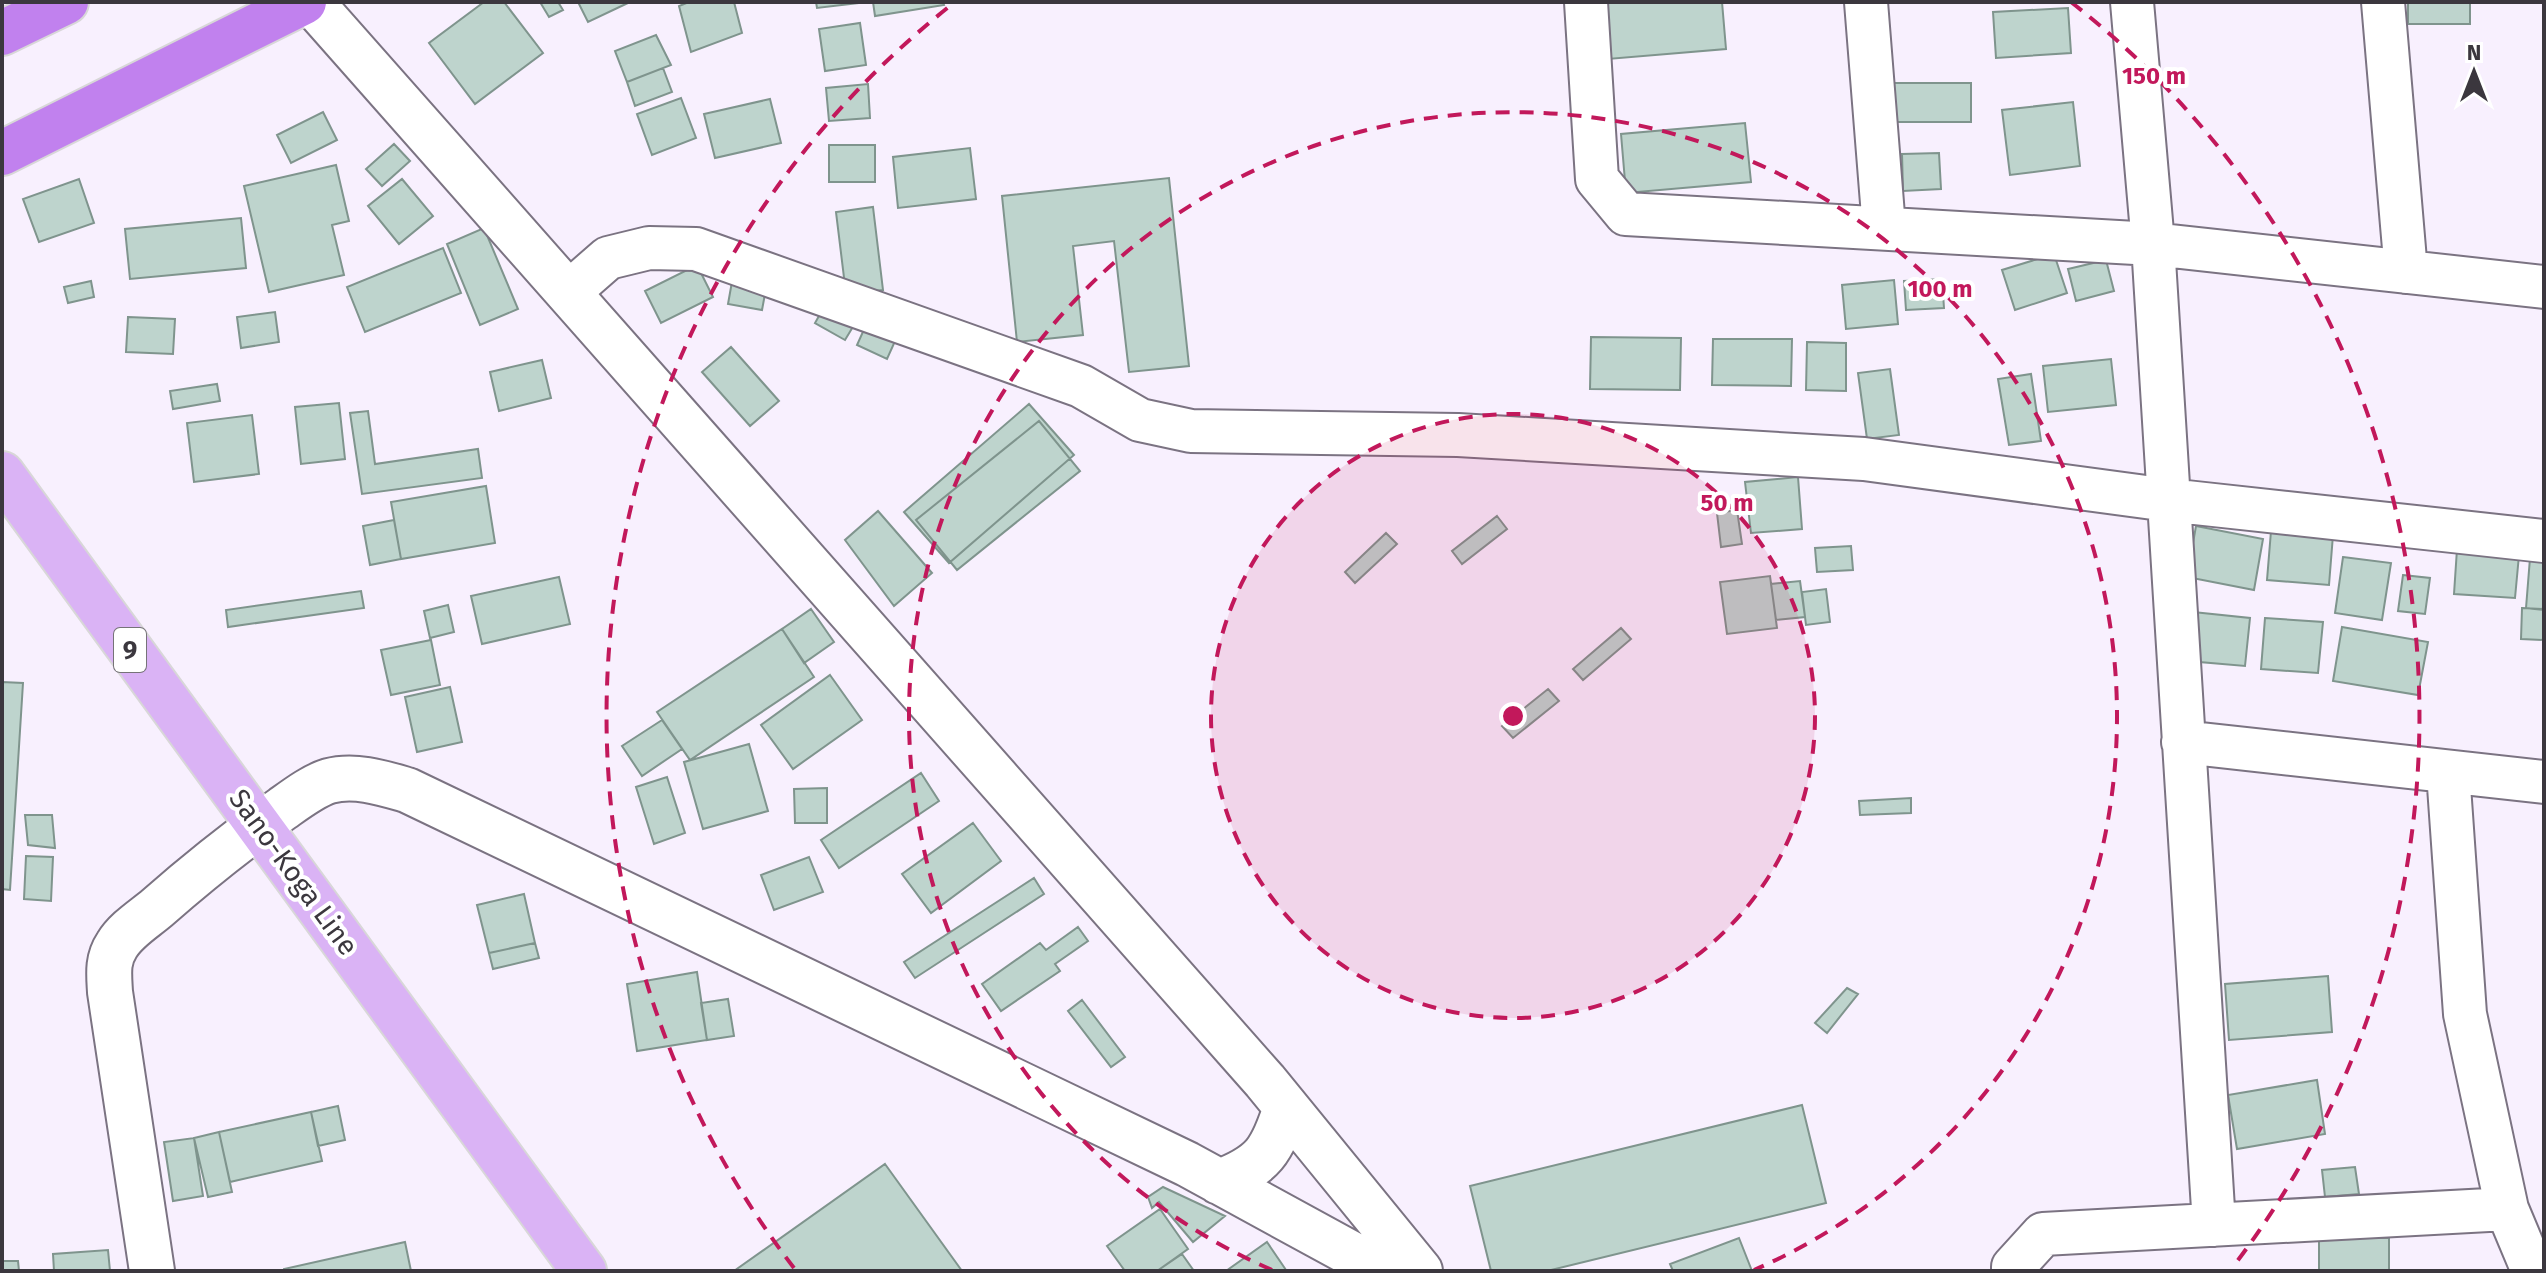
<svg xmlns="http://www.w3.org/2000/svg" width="2546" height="1273" viewBox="0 0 2546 1273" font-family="'Fira Sans',sans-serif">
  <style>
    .building { fill: #bed4cd; stroke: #7f948d; stroke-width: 2 }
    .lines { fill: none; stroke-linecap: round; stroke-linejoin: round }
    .street-casing { stroke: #7b7382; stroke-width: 46 }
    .secondary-casing { stroke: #7b7382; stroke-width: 48 }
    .primary-casing { stroke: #d8d7d8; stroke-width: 48 }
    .highway-casing { stroke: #d8d7d8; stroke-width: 48 }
    .street { stroke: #fff; stroke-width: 42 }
    .secondary { stroke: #fff; stroke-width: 44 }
    .primary { stroke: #dab3f5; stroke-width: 44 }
    .highway { stroke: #c181ee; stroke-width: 44 }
    .ring { fill: none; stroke: #c2185b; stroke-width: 4; stroke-dasharray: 14 10 }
    .labels { text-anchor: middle; stroke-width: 8; stroke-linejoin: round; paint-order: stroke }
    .shield { fill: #fff; stroke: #767378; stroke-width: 2 }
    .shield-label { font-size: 26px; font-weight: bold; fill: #3b373e }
    .street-label { font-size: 28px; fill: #3b373e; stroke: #fff }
    .centre { fill: #c2185b; stroke: #fff; stroke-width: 4 }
    .ring-label { font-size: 24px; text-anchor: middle; font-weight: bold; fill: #c2185b; stroke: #fff; stroke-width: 8; stroke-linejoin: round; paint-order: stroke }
  </style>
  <rect width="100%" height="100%" fill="#f8f0fe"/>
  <path class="building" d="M484,2H504L543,53L475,104L429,43Z
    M540,2H558L563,10L549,17Z
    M578,2H630L588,22Z
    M689,2H734L742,33L691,52L679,6Z
    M816,2H858V3L817,8Z
    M873,2H943L944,5L875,16Z
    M1602,2H1722L1726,49L1608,59Z
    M2408,2H2470V24H2408Z
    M2068,8L2071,53L1996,58L1993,12Z
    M860,23L866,65L825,71L819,29Z
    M656,35L671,65L627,82L615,51Z
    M663,68L672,92L635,106L627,82Z
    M1894,83H1971V122H1894Z
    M868,84L870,118L829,121L826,88Z
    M681,98L696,138L652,155L637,114Z
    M770,99L781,143L715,158L704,114Z
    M2073,102L2080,166L2010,175L2002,110Z
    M323,112L337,140L291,163L277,135Z
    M1745,123L1751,182L1626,193L1621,134Z
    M394,144L410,161L382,186L366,169Z
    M829,145H875V182H829Z
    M970,148L976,199L898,208L893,157Z
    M1939,153L1941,189L1903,191L1902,154Z
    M336,165L349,221L332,225L344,275L269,292L244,186Z
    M1169,178L1189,366L1129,372L1114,241L1073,246L1083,335L1017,342L1002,196Z
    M79,179L94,223L39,242L23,199Z
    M402,179L433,216L399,244L368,206Z
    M873,207L883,290L846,294L836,212Z
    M241,218L246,268L130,279L125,229Z
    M484,228L518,309L480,325L447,244Z
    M443,248L461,293L365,332L347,287Z
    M2054,254L2067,293L2015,310L2002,270Z
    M2106,260L2114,291L2076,301L2068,269Z
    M697,265L713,297L661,323L645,291Z
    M733,276L767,283L762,310L728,304Z
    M1942,279L1944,308L1906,310L1904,281Z
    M1894,280L1898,324L1846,329L1842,285Z
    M91,281L94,297L68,303L64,287Z
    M824,307L854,325L845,340L815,323Z
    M275,312L279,342L241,348L237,317Z
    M128,317L175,319L173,354L126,352Z
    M866,325L896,339L887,359L857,345Z
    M1591,337L1681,338L1680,390L1590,389Z
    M1713,339H1792L1791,386L1712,385Z
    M1807,342L1846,343V391L1806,390Z
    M731,347L779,401L750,426L702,372Z
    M2111,359L2116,405L2048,412L2043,366Z
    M542,360L551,398L499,411L490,372Z
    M1890,369L1899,435L1867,439L1858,373Z
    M2031,374L2041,441L2009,445L1998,379Z
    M217,384L220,401L173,409L170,391Z
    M339,403L345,459L301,464L295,407Z
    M1029,404L1074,455L949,563L904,512Z
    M368,411L375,464L478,449L482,478L362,494L350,413Z
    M252,415L259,474L194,482L187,423Z
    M1039,421L1080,471L957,570L916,520Z
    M1798,477L1802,529L1751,533L1745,482Z
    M486,486L495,543L401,559L391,502Z
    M1737,510L1742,544L1721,547L1717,513Z
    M878,511L932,573L894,606L845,540Z
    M1497,516L1507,529L1462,564L1452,551Z
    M394,520L401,559L370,565L363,526Z
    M2196,526L2263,539L2254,590L2187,577Z
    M2271,531L2333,535L2329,585L2267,580Z
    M1386,533L1397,544L1355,583L1345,572Z
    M1851,546L1853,570L1817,572L1815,548Z
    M2457,549L2519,555L2515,598L2454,594Z
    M2343,557L2391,563L2382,620L2335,613Z
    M2530,558L2544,559V610L2526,608Z
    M2403,575L2430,578L2425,614L2398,611Z
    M1770,576L1777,628L1727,634L1720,582Z
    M559,577L570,624L482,644L471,596Z
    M1800,581L1805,617L1776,620L1771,584Z
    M1826,589L1830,622L1806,625L1802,592Z
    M361,591L364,608L228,627L226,610Z
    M448,605L454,632L430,638L424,611Z
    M2522,608L2544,609V640L2521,639Z
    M811,609L834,642L804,663L782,629Z
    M2193,612L2250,618L2245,666L2188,661Z
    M2265,618L2323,622L2318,673L2261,669Z
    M2342,627L2428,642L2418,695L2333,681Z
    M1621,628L1631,639L1583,680L1573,669Z
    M782,629L814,677L690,760L657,712Z
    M431,640L440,685L391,695L381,650Z
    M830,675L862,720L793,769L761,725Z
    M2,682L23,683L10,890L2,889Z
    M450,687L462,742L417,752L405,697Z
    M1548,689L1559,701L1513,738L1502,726Z
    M662,720L682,749L642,776L622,746Z
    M749,744L768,811L703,829L684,762Z
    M921,773L939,801L839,868L821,840Z
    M667,777L685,833L654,844L636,787Z
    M827,788V823H795L794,789Z
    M1911,798V813L1860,815L1859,801Z
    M25,815H52L55,848L28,845Z
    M973,823L1001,861L931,913L902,874Z
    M26,856L53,857L51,901L24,899Z
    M809,857L823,892L774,910L761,875Z
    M1034,878L1044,894L915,978L904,962Z
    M524,894L535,943L489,953L477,905Z
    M1078,927L1088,941L1055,964L1060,971L1001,1011L982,984L1040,943L1046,950Z
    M535,943L539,958L493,969L489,953Z
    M697,972L707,1040L637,1051L627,984Z
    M2328,976L2332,1032L2229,1040L2225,984Z
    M1847,988L1858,994L1827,1033L1815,1023Z
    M728,999L734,1036L707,1040L701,1003Z
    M1082,1000L1125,1057L1111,1067L1068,1011Z
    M2317,1080L2325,1134L2237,1149L2228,1095Z
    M1802,1105L1826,1203L1547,1271H1491L1470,1186Z
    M338,1106L345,1140L318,1146L311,1112Z
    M311,1112L322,1161L230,1182L219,1132Z
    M219,1132L232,1192L208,1197L194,1138Z
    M194,1138L203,1196L173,1201L164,1142Z
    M885,1164L962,1271H734Z
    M2355,1167L2359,1194L2325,1197L2322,1170Z
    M1163,1187L1225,1216L1193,1242L1159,1202L1152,1208L1148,1197Z
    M1160,1209L1188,1249L1157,1271H1125L1107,1246Z
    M2319,1236L2389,1238V1271H2319Z
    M1739,1238L1752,1271H1673L1670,1264Z
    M405,1242L411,1271H284V1269Z
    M1267,1242L1286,1270L1226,1271Z
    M108,1250L110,1271H54L53,1254Z
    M1182,1254L1194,1271H1157Z
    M2,1261H18L19,1271H2Z"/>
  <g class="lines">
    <g class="street-casing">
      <path id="street" d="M1586,2L1597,179L1626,214L2153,244L2544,287
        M1866,2L1884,228
        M2132,2L2153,244L2214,1225
        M2383,2L2406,272
        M568,293L608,258L649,248L696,249L1081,386L1140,420L1191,431L1458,435L1864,459L2168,500L2544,541
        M2183,742L2544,782
        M2448,772L2465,1014L2507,1209L2533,1271
        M2013,1271V1267L2043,1234L2507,1209"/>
    </g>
    <g class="secondary-casing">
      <path id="secondary" d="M311,2L1265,1081L1420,1271
        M1219,1182C1264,1165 1272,1151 1286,1107
        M152,1271L110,992C109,974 107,960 117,945C126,930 144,919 157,908C197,873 238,840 282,809C296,799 313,786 329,781C355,774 383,783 407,790L1187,1164L1383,1271"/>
    </g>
    <g class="primary-casing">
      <path id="primary" d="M2,474L584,1271"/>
    </g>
    <g class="highway-casing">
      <path id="highway" d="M2,33L66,2
        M2,153L304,2"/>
    </g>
    <use href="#street" class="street"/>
    <use href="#secondary" class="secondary"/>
    <use href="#primary" class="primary"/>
    <use href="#highway" class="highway"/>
  </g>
  <circle cx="1513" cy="716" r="302" fill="#c2185b" fill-opacity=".12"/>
  <g class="ring">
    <circle cx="1513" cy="716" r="302"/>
    <path d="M1272 1270A604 604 0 1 1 1754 1270"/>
    <path d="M794 1268A906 906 0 0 1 955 2M2071 2A906 906 0 0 1 2232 1268"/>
  </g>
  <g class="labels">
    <rect class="shield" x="114" y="628" width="32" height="44" rx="6"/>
    <g class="shield-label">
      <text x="130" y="659">9</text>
    </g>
    <g class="street-label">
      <text transform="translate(294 872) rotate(54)" y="10">Sano-Koga Line</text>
    </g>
  </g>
  <circle cx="1513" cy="716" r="12" class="centre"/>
  <g class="ring-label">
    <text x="2154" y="84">150 m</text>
    <text x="1940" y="297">100 m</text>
    <text x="1727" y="511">50 m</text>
  </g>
  <rect width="2546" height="1273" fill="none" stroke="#3b373e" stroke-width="8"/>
  <g transform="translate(2474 72)" stroke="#ffffff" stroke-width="6" paint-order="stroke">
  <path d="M0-6L14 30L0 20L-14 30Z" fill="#3b373e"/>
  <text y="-12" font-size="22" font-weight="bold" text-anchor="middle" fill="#3b373e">N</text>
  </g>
</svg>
